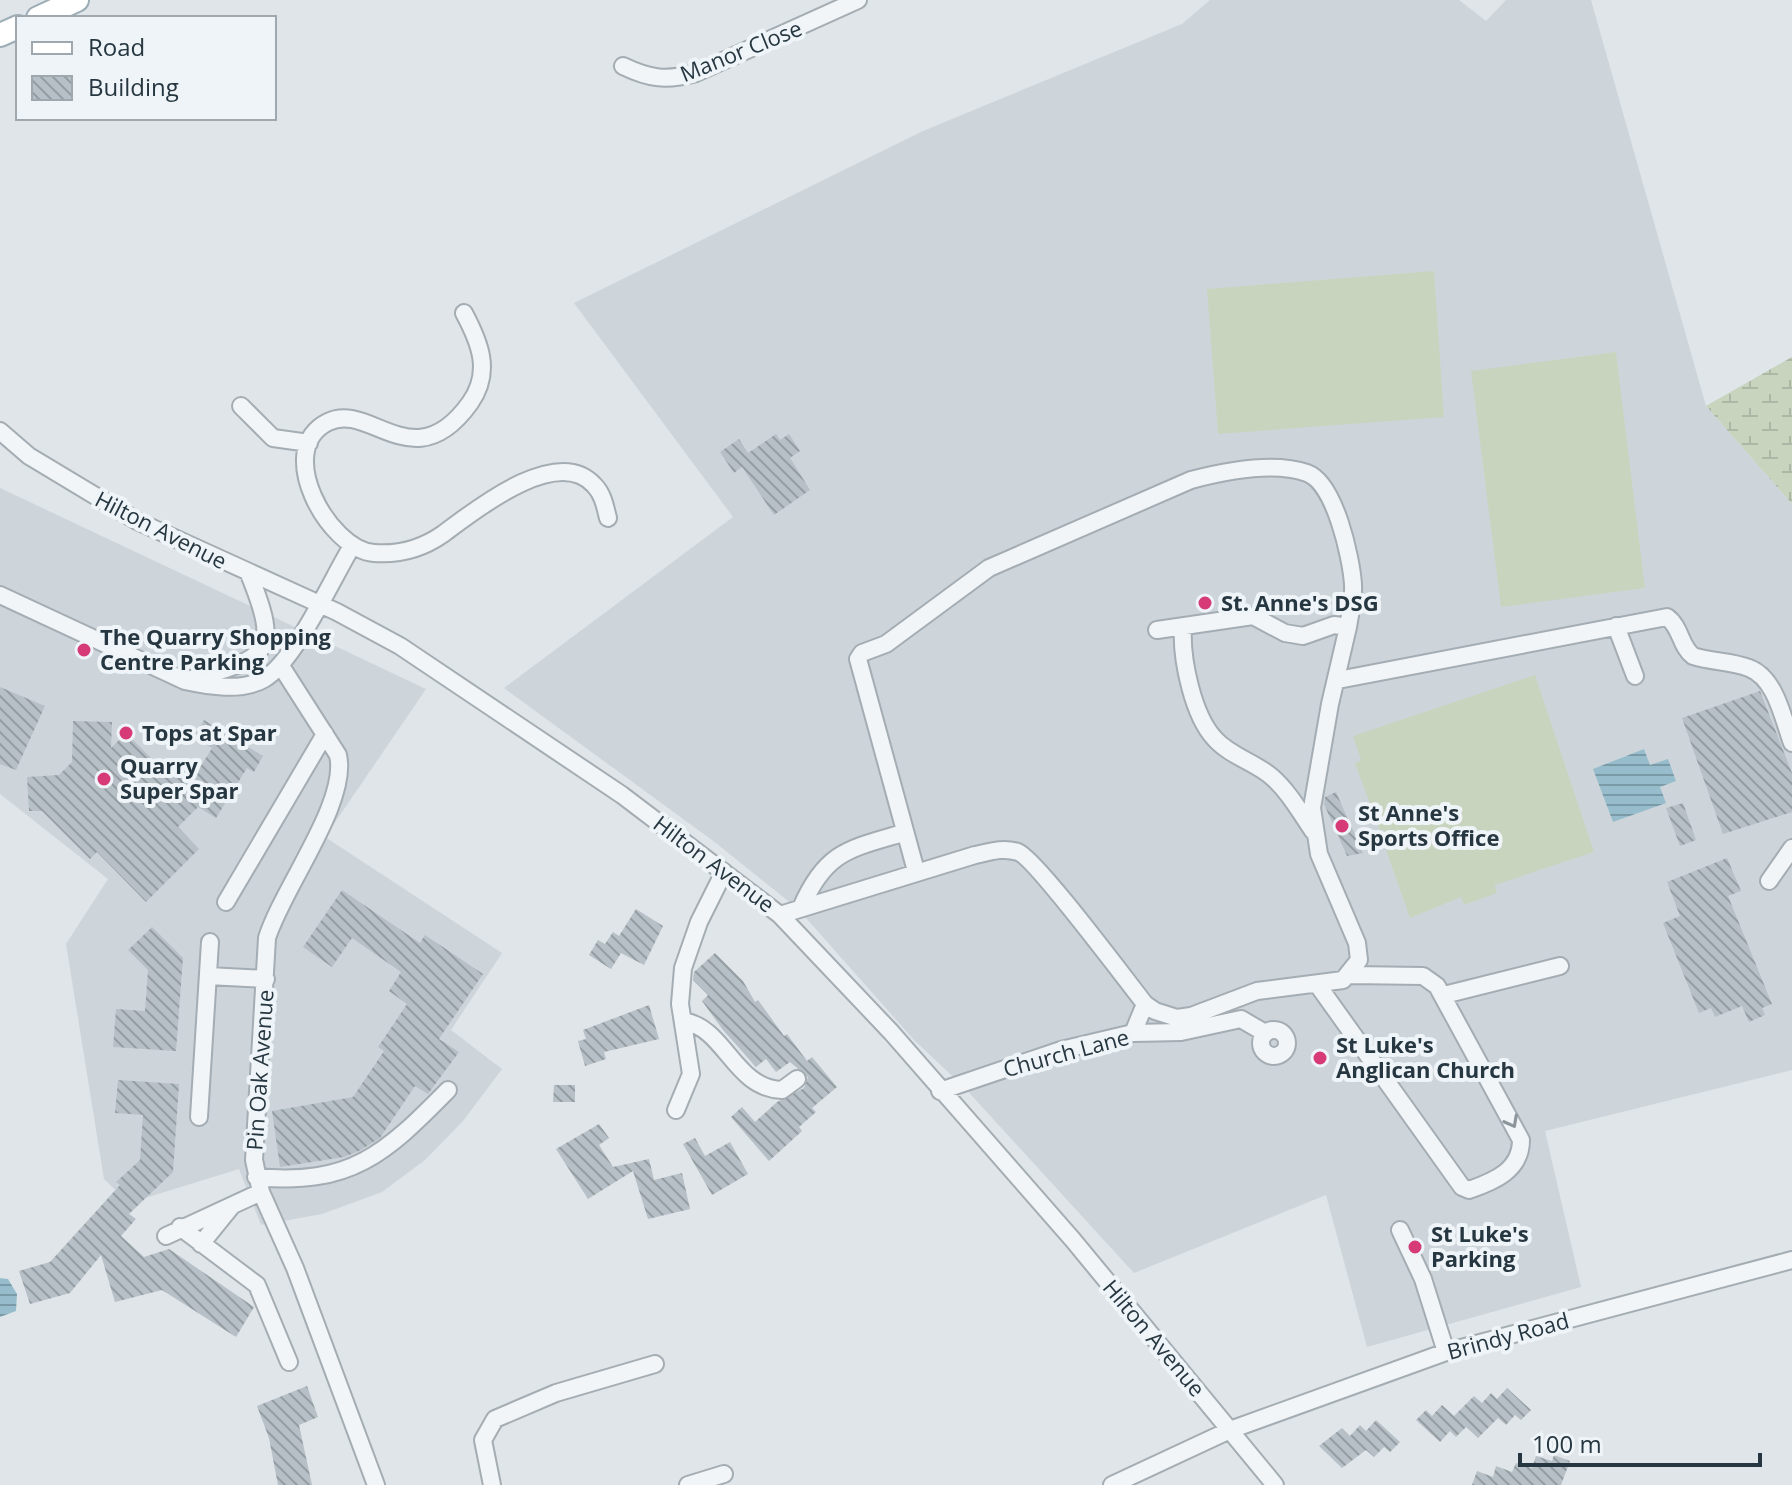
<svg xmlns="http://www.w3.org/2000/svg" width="1792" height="1485" viewBox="0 0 1792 1485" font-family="'Open Sans',sans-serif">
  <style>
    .built { fill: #cdd5db }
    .grass { fill: #c9d4bf }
    .wetland { fill: url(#wetland-marsh) }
    .water { fill: url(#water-rules) }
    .building { fill: url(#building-back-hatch) }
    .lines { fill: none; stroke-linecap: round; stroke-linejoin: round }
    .minor-casing { stroke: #a4adb3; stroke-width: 20 }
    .major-casing { stroke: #9dadb6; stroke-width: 26 }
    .minor { stroke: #f2f5f7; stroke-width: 16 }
    .major { stroke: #fff; stroke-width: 22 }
    .oneway { stroke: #8c969c }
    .poi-dot { fill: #d73b77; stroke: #eef4f7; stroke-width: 3 }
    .labels { text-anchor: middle; stroke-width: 8; stroke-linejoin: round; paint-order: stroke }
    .street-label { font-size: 22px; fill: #273741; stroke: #eef4f7 }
    .poi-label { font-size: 22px; font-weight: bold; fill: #273741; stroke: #eef4f7; text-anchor: start }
  </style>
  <defs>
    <pattern id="wetland-marsh" width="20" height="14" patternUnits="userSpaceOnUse" patternTransform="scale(2)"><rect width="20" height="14" fill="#c9d4bf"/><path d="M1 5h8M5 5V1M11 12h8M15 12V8" fill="none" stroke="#adb7a5"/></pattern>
    <pattern id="water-rules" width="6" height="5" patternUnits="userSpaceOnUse" patternTransform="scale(2)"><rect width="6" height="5" fill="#97bdcc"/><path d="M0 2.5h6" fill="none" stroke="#7b9aa7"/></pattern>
    <pattern id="building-back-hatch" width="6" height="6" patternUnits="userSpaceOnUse" patternTransform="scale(2)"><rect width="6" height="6" fill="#b6c0c6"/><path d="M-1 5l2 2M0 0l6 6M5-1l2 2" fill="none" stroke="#949da2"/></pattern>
  </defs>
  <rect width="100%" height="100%" fill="#dfe5e9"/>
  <path class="built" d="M1210,0H1459L1486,21L1506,0H1591L1706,406L1792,504V1070L1545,1131L1581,1287L1367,1347L1326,1195L1134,1273L963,1086L915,1041L798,909L716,843L504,688L733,517L574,303L923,131L1182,24Z
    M0,488L426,689L325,837L502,953L451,1030L502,1069L463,1121L425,1160L382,1192L322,1214L261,1225L239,1169L129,1203L104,1179L66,944L108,879L0,794Z"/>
  <path class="grass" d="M1434,271L1444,417L1218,434L1207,289Z
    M1616,352L1645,588L1501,607L1471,371Z
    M1535,675L1594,852L1495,885L1497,893L1464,905L1461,897L1410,918L1386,850L1390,848L1384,830L1380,831L1355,763L1361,760L1353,736Z"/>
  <path class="wetland" d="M1792,357V504L1706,406Z"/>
  <path class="water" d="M1644,749L1650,765L1668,759L1676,781L1660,787L1666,803L1613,822L1593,769Z
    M0,1278L8,1279L17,1294L16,1311L0,1317Z"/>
  <path class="building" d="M776,434L780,440L789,434L800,451L790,458L810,490L774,515L742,467L734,473L720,452L739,439L748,453Z
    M0,687L45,706L16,770L0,764Z
    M1760,691L1792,773V812L1723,834L1682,718Z
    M204,720L263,756L254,772L247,768L216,818L198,807L178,827L199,849L146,902L97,852L90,859L42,811H29L27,777L59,775L72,762L73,721L112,722L111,748L126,733L171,778L182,768L193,779L212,748L194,737Z
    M1336,792L1363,853L1347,856L1324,804L1325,797Z
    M1683,803L1696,840L1680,846L1666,808Z
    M1727,858L1741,891L1728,896L1772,1004L1762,1008L1765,1015L1749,1022L1742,1006L1715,1017L1711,1008L1699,1013L1663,923L1680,916L1667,882Z
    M342,890L420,943L425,935L483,974L439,1039L459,1052L428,1094L415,1086L380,1138L359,1151L344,1157L280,1167L272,1111L353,1097L384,1051L378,1047L407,1004L389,991L401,972L352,938L332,967L303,947Z
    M636,909L663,926L644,965L621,953L611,969L589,955L598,940L605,944L613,932L619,936Z
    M152,927L183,958L176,1051L113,1047L116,1009L145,1011L148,970L128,950Z
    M715,953L743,981L755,1002L758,1000L784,1036L787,1034L807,1061L812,1057L837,1087L812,1108L816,1112L799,1127L802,1131L769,1161L731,1117L742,1107L755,1122L777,1102L804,1088L808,1077L790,1062L776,1072L766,1059L756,1067L723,1030L702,1001L708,995L693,980L694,972Z
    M649,1005L659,1039L604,1052L606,1059L585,1066L578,1041L586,1039L583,1030Z
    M118,1080L179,1084L173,1172L129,1214L136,1219L121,1236L144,1257L169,1249L254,1307L236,1337L162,1290L115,1302L101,1255L70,1293L30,1304L19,1271L50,1262L120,1185L116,1182L140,1160L143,1115L115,1113Z
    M554,1085H575V1102H553Z
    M599,1124L609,1138L599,1145L613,1167L649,1159L654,1180L682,1173L690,1209L648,1219L633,1171L588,1199L556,1149Z
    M695,1138L705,1156L730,1142L748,1174L712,1195L683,1144Z
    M307,1386L318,1417L299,1425L312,1485H278L269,1438L257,1406Z
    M1507,1388L1531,1410L1521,1420L1515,1415L1506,1425L1498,1418L1478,1438L1466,1427L1456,1437L1450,1431L1440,1442L1416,1420L1426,1410L1432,1416L1442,1405L1454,1416L1474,1396L1482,1403L1491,1393L1497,1399Z
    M1376,1420L1400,1442L1390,1452L1384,1447L1374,1457L1366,1450L1342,1468L1319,1446L1342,1428L1350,1436L1360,1425L1366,1431Z
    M1554,1455L1570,1461L1561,1485H1472L1477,1471L1493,1477L1496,1466L1512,1472L1516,1463L1532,1468L1536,1456L1552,1461Z"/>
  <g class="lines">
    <g class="minor-casing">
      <path id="minor" d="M623,66C650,79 666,81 696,73L858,0
        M464,313C480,343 492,372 470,403C414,481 370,401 328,422C273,449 328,549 374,553C399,555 423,548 443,534C474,511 557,444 594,485C603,494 605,506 608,518
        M241,406L273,438L309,443
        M0,431L29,456L137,521L337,612L400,646L622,795L780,915L891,1032L1073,1240L1275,1485
        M0,595L185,681C208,686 242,692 264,679C295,661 332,579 352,546
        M1616,626L1635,676
        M1183,628C1181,659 1193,716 1215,739C1230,756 1255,762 1272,777C1289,792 1300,812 1313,831
        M281,666L338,755C349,802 283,887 267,938L254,1160L261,1192L295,1268L376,1485
        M191,679C269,658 281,653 249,574
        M1338,680L1667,617C1681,627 1680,646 1693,656C1711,662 1732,661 1749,668C1776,678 1783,719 1792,743
        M916,871L858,659L862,653L886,644L989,568L1191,480C1225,471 1273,461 1307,473C1335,483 1351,557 1353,584C1354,598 1350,614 1348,627
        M1769,881L1792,848
        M226,902L325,734
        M801,908C825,852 848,849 903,833
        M780,915L975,855C989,852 1003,847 1018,852C1035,858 1126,980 1145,1004
        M208,976L266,979
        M1317,984L1462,1187L1469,1190C1495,1181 1521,1170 1521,1140L1437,986L1423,976L1350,975
        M1444,995L1560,966
        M684,1021C726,1029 734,1088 782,1090L797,1079
        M1261 1043a13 13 0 1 1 26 0a13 13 0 1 1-26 0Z
        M1133,1033L1145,1004L1155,1011L1177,1018L1191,1016L1257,991L1343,980L1359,960L1357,943L1319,854L1312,808L1330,704L1348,627L1334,625L1303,636L1285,633L1253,616L1157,630
        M940,1091L1061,1050L1133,1033L1181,1032L1241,1019L1265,1033
        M676,1110L691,1074L680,1004L683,968L699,922L724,872
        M199,1117L210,942
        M256,1177C351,1186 385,1154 448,1090
        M180,1227L257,1285L289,1362
        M1400,1230L1423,1279L1446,1352
        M166,1236L261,1192
        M201,1244L231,1207
        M492,1485L483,1440L495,1419L556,1393L655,1364
        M688,1485L724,1474
        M1112,1485L1230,1430L1446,1352L1792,1260"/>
    </g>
    <g class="major-casing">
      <path id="major" d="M38,18L77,0
        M0,35L18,27"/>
    </g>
    <use href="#minor" class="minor"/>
    <use href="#major" class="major"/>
  </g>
  <defs><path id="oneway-chevron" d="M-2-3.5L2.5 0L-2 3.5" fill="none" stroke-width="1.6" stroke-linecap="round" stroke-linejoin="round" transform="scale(2)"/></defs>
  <use class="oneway" href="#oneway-chevron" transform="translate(1512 1122) rotate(62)"/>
  <g class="poi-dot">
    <circle cx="1205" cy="603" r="8"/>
    <circle cx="84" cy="650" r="8"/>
    <circle cx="126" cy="733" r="8"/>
    <circle cx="104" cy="779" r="8"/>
    <circle cx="1342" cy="826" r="8"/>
    <circle cx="1320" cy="1058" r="8"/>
    <circle cx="1415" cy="1247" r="8"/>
  </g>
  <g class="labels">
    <g class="street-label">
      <text transform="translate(741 51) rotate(-22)" y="8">Manor Close</text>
      <text transform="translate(161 530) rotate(27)" y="8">Hilton Avenue</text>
      <text transform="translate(714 864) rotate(37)" y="8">Hilton Avenue</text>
      <text transform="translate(1066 1053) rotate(-15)" y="8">Church Lane</text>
      <text transform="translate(260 1070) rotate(-86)" y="8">Pin Oak Avenue</text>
      <text transform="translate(1508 1336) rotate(-15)" y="8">Brindy Road</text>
      <text transform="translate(1154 1338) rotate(50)" y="8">Hilton Avenue</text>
    </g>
    <g class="poi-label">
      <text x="1221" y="611">St. Anne's DSG</text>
      <text x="100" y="645">The Quarry Shopping<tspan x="100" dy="25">Centre Parking</tspan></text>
      <text x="142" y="741">Tops at Spar</text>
      <text x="120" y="774">Quarry<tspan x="120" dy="25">Super Spar</tspan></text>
      <text x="1358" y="821">St Anne's<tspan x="1358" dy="25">Sports Office</tspan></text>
      <text x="1336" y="1053">St Luke's<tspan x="1336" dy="25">Anglican Church</tspan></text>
      <text x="1431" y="1242">St Luke's<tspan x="1431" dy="25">Parking</tspan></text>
    </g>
  </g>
  <rect x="16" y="16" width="260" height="104" fill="#eef4f7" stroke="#9ea8ae" stroke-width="2"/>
  <rect x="32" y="42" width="40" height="12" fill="#ffffff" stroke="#9ea8ae" stroke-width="2"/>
  <text x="88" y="56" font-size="24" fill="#273741">Road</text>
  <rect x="32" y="76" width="40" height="24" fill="url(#building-back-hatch)" stroke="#9ea8ae" stroke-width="2"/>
  <text x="88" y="96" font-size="24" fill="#273741">Building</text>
  <path d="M1520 1453v12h240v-12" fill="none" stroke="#273741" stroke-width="4"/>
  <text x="1532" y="1453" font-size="24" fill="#273741" stroke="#eef4f7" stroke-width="6" paint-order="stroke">100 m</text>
</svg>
